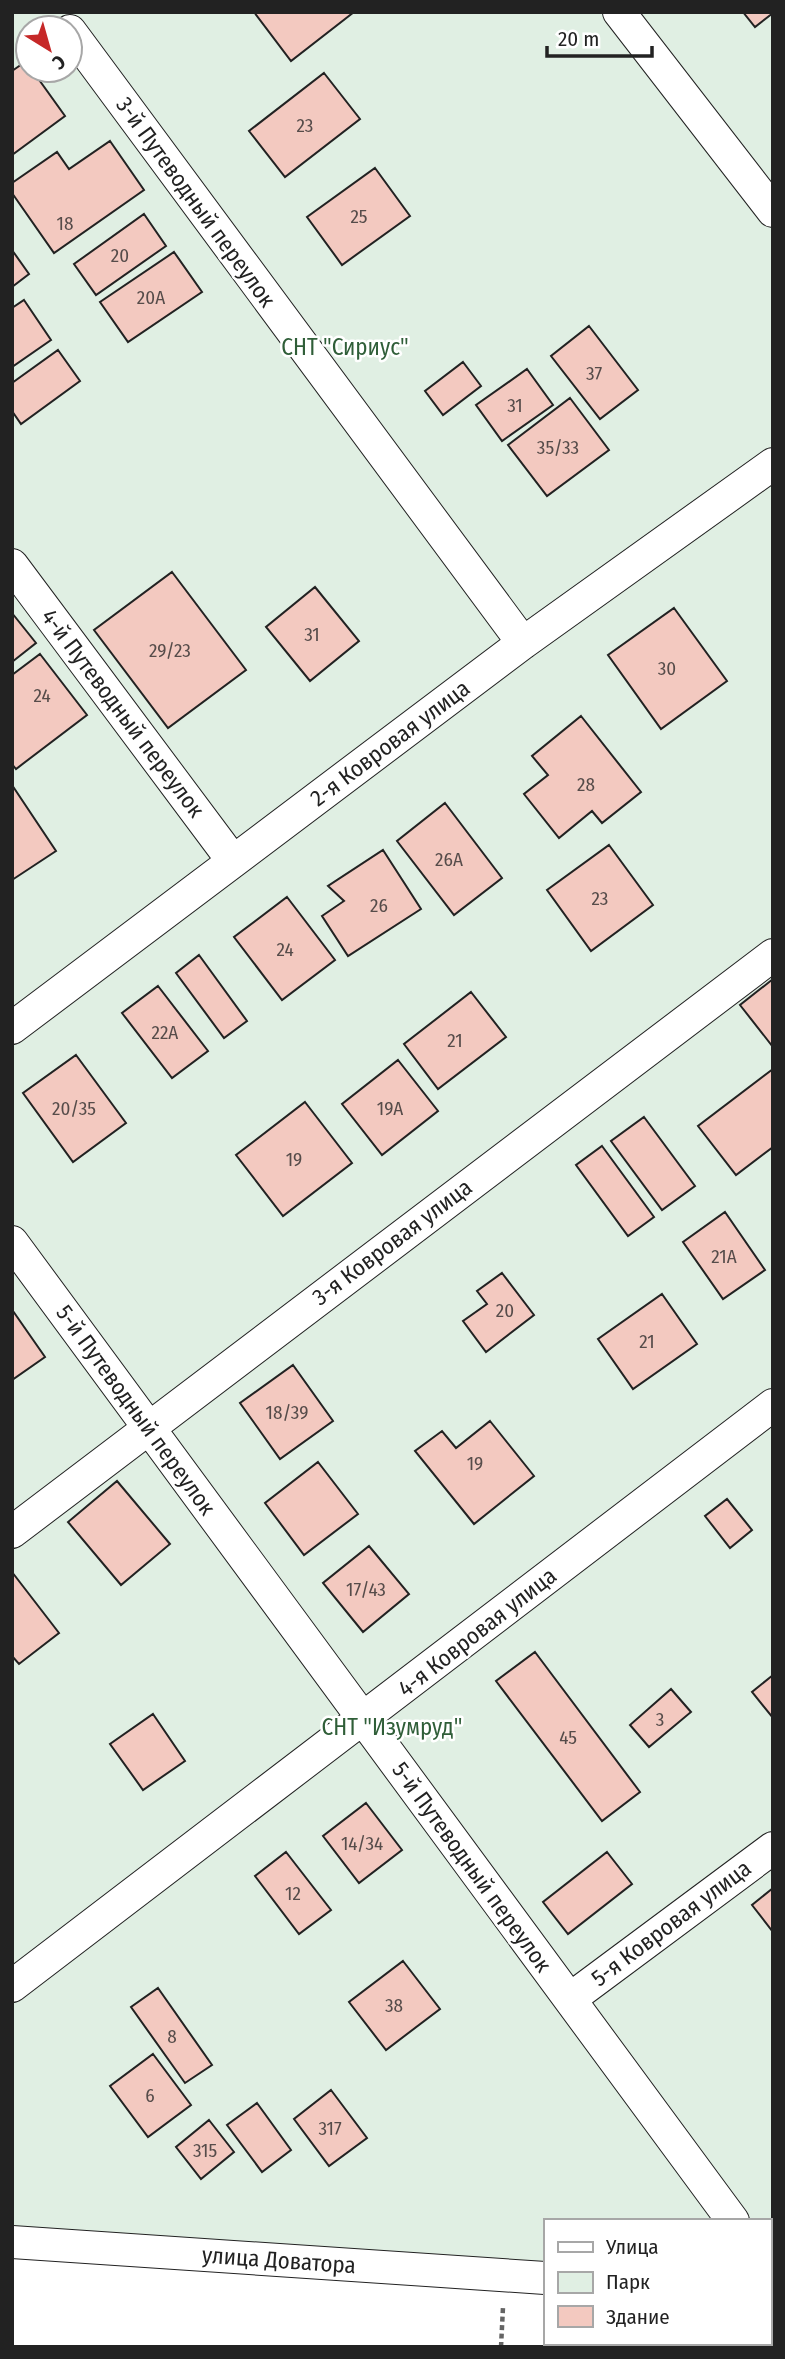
<svg xmlns="http://www.w3.org/2000/svg" width="785" height="2359" viewBox="0 0 785 2359" font-family="'Fira Sans Condensed',sans-serif">
  <style>
    .green { fill: #e0efe3; stroke: #6f6f6f; stroke-width: 2; fill-rule: evenodd }
    .building { fill: #f3c9c0; stroke: #222; stroke-width: 2 }
    .lines { fill: none; stroke-linecap: round; stroke-linejoin: round }
    .street-casing { stroke: #222; stroke-width: 34 }
    .path { stroke: #646464; stroke-width: 4.5; stroke-dasharray: 5 3.5; stroke-linecap: butt }
    .street { stroke: #fff; stroke-width: 32 }
    .labels { text-anchor: middle; stroke-width: 5; stroke-linejoin: round; paint-order: stroke }
    .number-label { font-size: 19px; fill: #564c4a }
    .street-label { font-size: 23px; fill: #222; stroke: #fff }
    .park-label { font-size: 23px; fill: #2f5e38; stroke: #fff }
  </style>
  <rect width="100%" height="100%" fill="#fff"/>
  <path class="green" d="M12,12H773V2307H769V2221H545V2292L12,2257ZM28,28H70V70H28Z"/>
  <path class="building" d="M254,12H354L291,61Z
    M743,12H773V13L755,27Z
    M25,62L28,70H32L65,116L12,155V71Z
    M324,73L360,119L285,177L249,131Z
    M110,141L144,190L54,253L12,193V183L57,152L69,169Z
    M375,168L410,216L342,265L307,217Z
    M144,214L166,246L96,295L74,264Z
    M12,250L29,274L12,287Z
    M174,252L202,292L128,342L100,302Z
    M24,300L51,340L12,367V308Z
    M589,326L638,390L600,419L551,356Z
    M58,350L80,381L21,424L12,411V383Z
    M463,362L481,386L443,415L425,391Z
    M527,369L553,405L502,441L476,405Z
    M570,398L609,450L547,496L508,445Z
    M172,572L246,670L168,728L94,630Z
    M315,587L359,641L310,681L266,627Z
    M674,608L727,681L661,729L608,655Z
    M12,613L36,643L12,662Z
    M40,654L87,715L16,769L12,764V675Z
    M581,716L641,792L602,823L592,811L559,838L524,794L548,775L532,756Z
    M12,785L56,851L12,880Z
    M445,803L502,878L454,915L397,841Z
    M609,845L653,905L591,951L547,890Z
    M383,850L421,909L348,956L322,916L344,901L328,886Z
    M287,897L335,960L282,1000L234,937Z
    M199,955L247,1021L224,1038L176,973Z
    M773,979V1047L740,1005Z
    M158,986L208,1051L172,1078L122,1013Z
    M471,992L506,1037L438,1089L404,1044Z
    M76,1055L126,1123L73,1162L23,1093Z
    M398,1060L438,1111L382,1155L342,1104Z
    M773,1069V1147L736,1175L698,1126Z
    M305,1102L352,1163L283,1216L236,1155Z
    M644,1117L695,1186L662,1210L611,1141Z
    M602,1146L654,1217L628,1236L576,1165Z
    M725,1212L765,1270L723,1299L683,1242Z
    M502,1273L534,1315L486,1352L463,1321L487,1304L477,1291Z
    M662,1294L697,1344L633,1389L598,1339Z
    M13,1311L45,1357L12,1380V1312Z
    M293,1365L333,1421L280,1459L240,1403Z
    M490,1421L534,1476L474,1524L415,1451L442,1431L456,1448Z
    M318,1462L358,1514L304,1555L265,1503Z
    M117,1481L170,1544L121,1585L68,1522Z
    M727,1499L752,1530L730,1548L705,1516Z
    M369,1546L409,1594L363,1632L323,1583Z
    M12,1572L59,1633L19,1664L12,1656Z
    M535,1652L640,1792L602,1821L496,1681Z
    M773,1675V1718L752,1692Z
    M671,1689L691,1712L649,1747L630,1725Z
    M153,1714L185,1761L143,1790L110,1744Z
    M366,1803L402,1850L359,1883L323,1836Z
    M286,1852L331,1910L299,1934L255,1876Z
    M607,1852L632,1884L568,1934L543,1902Z
    M773,1888V1932L752,1905Z
    M403,1961L440,2009L386,2050L349,2002Z
    M158,1988L212,2065L185,2083L131,2007Z
    M153,2054L191,2105L148,2137L110,2086Z
    M331,2090L367,2138L329,2166L294,2119Z
    M257,2103L291,2150L262,2172L227,2125Z
    M209,2120L234,2152L201,2179L176,2147Z"/>
  <g class="lines">
    <g class="street-casing">
      <path id="street" d="M619,12L773,211
        M70,31L523,643
        M12,565L233,861
        M12,1028L523,643L773,464
        M12,1242L733,2221
        M12,1532L773,955
        M12,1986L773,1405
        M570,1999L773,1848
        M12,2242L545,2278
        M769,2270L773,2275"/>
    </g>
    <path class="path" d="M501,2347L503,2307"/>
    <use href="#street" class="street"/>
  </g>
  <g class="labels">
    <g class="number-label">
      <text x="305" y="132">23</text>
      <text x="359" y="223">25</text>
      <text x="65" y="230">18</text>
      <text x="120" y="262">20</text>
      <text x="151" y="304">20А</text>
      <text x="594" y="380">37</text>
      <text x="515" y="412">31</text>
      <text x="558" y="454">35/33</text>
      <text x="312" y="641">31</text>
      <text x="170" y="657">29/23</text>
      <text x="667" y="675">30</text>
      <text x="42" y="702">24</text>
      <text x="586" y="791">28</text>
      <text x="449" y="866">26А</text>
      <text x="600" y="905">23</text>
      <text x="379" y="912">26</text>
      <text x="285" y="956">24</text>
      <text x="165" y="1039">22А</text>
      <text x="455" y="1047">21</text>
      <text x="74" y="1115">20/35</text>
      <text x="390" y="1115">19А</text>
      <text x="294" y="1166">19</text>
      <text x="724" y="1263">21А</text>
      <text x="505" y="1317">20</text>
      <text x="647" y="1348">21</text>
      <text x="287" y="1419">18/39</text>
      <text x="475" y="1470">19</text>
      <text x="366" y="1596">17/43</text>
      <text x="660" y="1726">3</text>
      <text x="568" y="1744">45</text>
      <text x="362" y="1850">14/34</text>
      <text x="293" y="1900">12</text>
      <text x="394" y="2012">38</text>
      <text x="172" y="2043">8</text>
      <text x="150" y="2102">6</text>
      <text x="330" y="2135">317</text>
      <text x="205" y="2157">315</text>
    </g>
    <g class="street-label">
      <text transform="translate(196 202) rotate(54)" y="8">3-й Путеводный переулок</text>
      <text transform="translate(123 713) rotate(53)" y="8">4-й Путеводный переулок</text>
      <text transform="translate(390 743) rotate(-37)" y="8">2-я Ковровая улица</text>
      <text transform="translate(392 1242) rotate(-37)" y="8">3-я Ковровая улица</text>
      <text transform="translate(136 1410) rotate(54)" y="8">5-й Путеводный переулок</text>
      <text transform="translate(477 1632) rotate(-38)" y="8">4-я Ковровая улица</text>
      <text transform="translate(472 1867) rotate(54)" y="8">5-й Путеводный переулок</text>
      <text transform="translate(671 1923) rotate(-37)" y="8">5-я Ковровая улица</text>
      <text transform="translate(279 2260) rotate(4)" y="8">улица Доватора</text>
    </g>
    <g class="park-label">
      <text x="345" y="355">СНТ "Сириус"</text>
      <text x="392" y="1735">СНТ "Изумруд"</text>
    </g>
  </g>
  <rect width="785" height="2359" fill="none" stroke="#222222" stroke-width="28"/>
  <rect x="544" y="2219" width="228" height="126" fill="#ffffff" stroke="#a7a7a7" stroke-width="2"/>
  <rect x="558" y="2242" width="35" height="10" fill="#ffffff" stroke="#a7a7a7" stroke-width="2"/>
  <text x="606" y="2254" font-size="21" fill="#222222">Улица</text>
  <rect x="558" y="2272" width="35" height="21" fill="#e0efe3" stroke="#a7a7a7" stroke-width="2"/>
  <text x="606" y="2289" font-size="21" fill="#222222">Парк</text>
  <rect x="558" y="2306" width="35" height="21" fill="#f3c9c0" stroke="#a7a7a7" stroke-width="2"/>
  <text x="606" y="2324" font-size="21" fill="#222222">Здание</text>
  <g transform="translate(49 49) rotate(143)"><circle r="33" fill="#ffffff" stroke="#a7a7a7" stroke-width="2"/>
  <path d="M0-5L12 26L0 18L-12 26Z" fill="#c62828"/>
  <text y="-10" font-size="19" font-weight="bold" text-anchor="middle" fill="#222222">С</text>
  </g>
  <path d="M547 46v10h105v-10" fill="none" stroke="#222222" stroke-width="3.5"/>
  <text x="558" y="46" font-size="21" fill="#222222" stroke="#ffffff" stroke-width="5" paint-order="stroke">20 m</text>
</svg>
